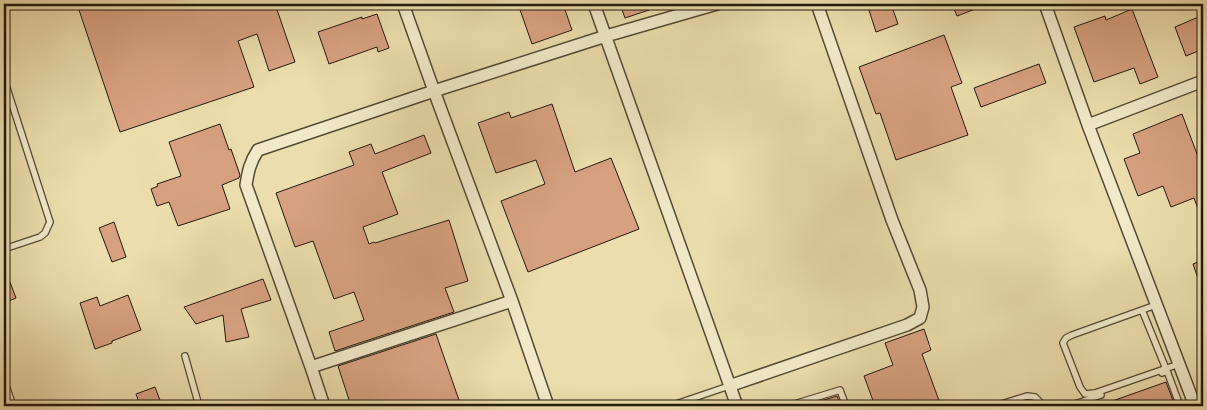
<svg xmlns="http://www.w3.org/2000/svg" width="1207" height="410" viewBox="0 0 1207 410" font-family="'Libre Caslon Text',serif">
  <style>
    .building { fill: #d7a181; stroke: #22190e }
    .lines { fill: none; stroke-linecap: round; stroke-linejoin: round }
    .lane-casing { stroke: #544a36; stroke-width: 8 }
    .street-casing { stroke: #544a36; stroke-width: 14 }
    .lane { stroke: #f2e9ca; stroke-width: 5.5 }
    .street { stroke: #f2e9ca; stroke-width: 11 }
  </style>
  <rect width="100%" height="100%" fill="#ebddad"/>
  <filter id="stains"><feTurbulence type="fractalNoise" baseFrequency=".004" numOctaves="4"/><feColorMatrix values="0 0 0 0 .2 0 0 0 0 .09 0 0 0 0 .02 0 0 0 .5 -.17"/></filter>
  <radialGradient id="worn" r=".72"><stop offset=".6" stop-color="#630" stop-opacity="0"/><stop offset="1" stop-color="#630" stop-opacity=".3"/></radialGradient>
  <path class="building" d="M77,4H275L295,62L269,71L257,34L238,41L254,87L120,132Z
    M518,4H563L572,30L532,44Z
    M620,4H661V6L625,18Z
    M867,4H891L898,24L876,32Z
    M952,4H986V5L957,16Z
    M1132,9L1158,77L1140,84L1134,68L1094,82L1074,27L1105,16L1106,20Z
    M377,14L389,48L378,52L377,47L329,64L318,32L362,17V19Z
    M1203,15V49L1186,56L1175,27Z
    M944,35L962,83L951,87L968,135L896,160L880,113L876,114L859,67Z
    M1039,64L1046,83L981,107L974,88Z
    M552,104L575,172L611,158L639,229L528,272L501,201L545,184L536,160L496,173L478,123L509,112L511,118Z
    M1182,114L1203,170V220H1202L1194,198L1171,207L1163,186L1138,196L1124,159L1140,153L1133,134Z
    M220,124L229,150L231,149L240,175L239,178L222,185L230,209L178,226L169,202L157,206L151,189L158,186L157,184L181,176L169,142Z
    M424,135L431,153L382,172L398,214L363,227L369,244L374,242L375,243L449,220L468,281L445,288L454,312L335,351L329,332L364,320L354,292L334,299L313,241L295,247L276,193L354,165L349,152L371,144L375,154Z
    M114,222L126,257L112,262L99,228Z
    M1203,260V290H1202L1193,264Z
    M4,269H5L16,298L4,303Z
    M263,279L271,300L241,309L249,337L226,342L223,315L196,324L184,307Z
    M128,295L141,330L112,341V343L95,349L80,303L97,297L100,306Z
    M924,329L931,350L922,354L941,406H875L864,376L893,365L885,343Z
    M436,334L461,406H351L338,366Z
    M1166,382L1175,406H1101V405Z
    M155,387L161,403L154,406H140L136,394Z
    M837,396L841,406H804Z"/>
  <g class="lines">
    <g class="lane-casing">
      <path id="lane" d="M4,79L50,222L45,233L40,237L4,249
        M1156,305L1072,335L1066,338L1063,343L1080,387L1085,394L1095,393L1179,364
        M1142,310L1166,369
        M185,356L199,406
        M1162,373L1167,371L1180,406
        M4,380L13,406
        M670,406L729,386
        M788,406L840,390L846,406
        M995,406L1027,396L1035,397L1044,406
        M1069,406L1101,395"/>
    </g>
    <g class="street-casing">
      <path id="street" d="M594,4L737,406
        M1045,4L1088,125L1195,406
        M1088,125L1203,81
        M311,367L512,301
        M729,386L907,325L920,318L923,307L920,290L892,220L817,4
        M324,406L311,367L246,185C248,172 250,162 258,150L434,91L403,4
        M548,406L512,301L434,91L606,36L717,4"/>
    </g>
    <use href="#lane" class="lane"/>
    <use href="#street" class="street"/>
  </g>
  <rect width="1207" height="410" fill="none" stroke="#ebddad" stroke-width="20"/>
  <rect x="5" y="5" width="1197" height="400" fill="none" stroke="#22190e" stroke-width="2.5"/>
  <rect x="10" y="10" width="1187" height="390" fill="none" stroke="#22190e"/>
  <rect width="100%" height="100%" filter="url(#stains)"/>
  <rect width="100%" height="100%" fill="url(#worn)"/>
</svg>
